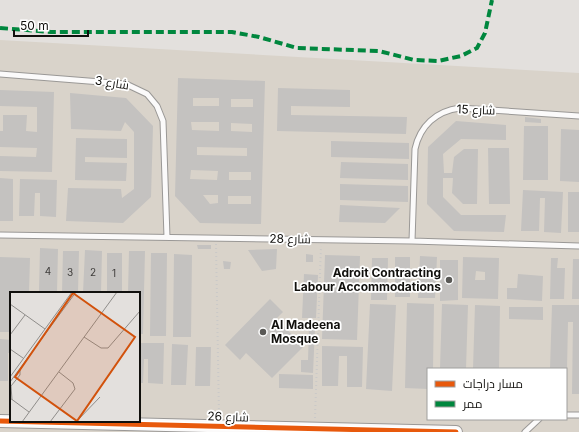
<svg xmlns="http://www.w3.org/2000/svg" width="579" height="432" viewBox="0 0 579 432" font-family="Inter,Cairo,sans-serif">
  <style>
    .built { fill: #d9d3ca; fill-rule: evenodd }
    .building { fill: #c4c2c0; fill-rule: evenodd }
    .lines { fill: none; stroke-linecap: round; stroke-linejoin: round }
    .service-casing { stroke: #9a9896; stroke-width: 7 }
    .tertiary-casing { stroke: #9a9896; stroke-width: 14 }
    .path { stroke: #cac9c8; stroke-width: 2; stroke-dasharray: 1 3; stroke-linecap: butt }
    .service { stroke: #fbfafa; stroke-width: 5 }
    .tertiary { stroke: #fbfafa; stroke-width: 12 }
    .quiet { stroke: #00873e; stroke-width: 4; stroke-dasharray: 8 4; stroke-linecap: butt }
    .cycleway-casing { stroke: #fff; stroke-width: 8 }
    .cycleway { stroke: #e8590c; stroke-width: 5 }
    .poi-dot { fill: #5a5956; stroke: #fff; stroke-width: 1.5 }
    .labels { text-anchor: middle; stroke-width: 3.5; stroke-linejoin: round; paint-order: stroke }
    .number-label { font-size: 10px; fill: #3e3c3a }
    .street-label { font-size: 12px; fill: #11100d; stroke: #fff }
    .poi-label { font-size: 12px; font-weight: bold; fill: #11100d; stroke: #fff; text-anchor: end }
    .inset-road { fill: none; stroke: #8f8d8a; stroke-width: 1 }
    .view { fill: #d2520c; fill-opacity: 0.15; stroke: #d2520c; stroke-width: 2 }
    .inset-edge { fill: none; stroke: #11100d; stroke-width: 2 }
  </style>
  <rect width="100%" height="100%" fill="#e3e0dd"/>
  <path class="built" d="M0,40L579,73V432H0ZM11,293H139V421H11ZM428,369H566V419H428Z"/>
  <path class="building" d="M178,78L265,81L261,224L200,223L175,196ZM193,98H219V106H193ZM231,99H253V107H231ZM191,122H219V131L192,130ZM231,123L252,124V132L231,131ZM197,147L247,148V156L197,155ZM191,170L218,171L217,180L190,179ZM229,172H251V180H229ZM203,195H218V203L210,204ZM228,196H251V204H228Z
    M278,88L350,90V107L291,106V115L407,117L406,134L277,131Z
    M0,90L54,92L52,172L0,171V156L36,157L37,148L0,147V131H3V115H27L26,131L37,132V107L0,106Z
    M70,93L126,98L153,126L151,197L123,223L66,221L68,188L121,189L122,198L134,189V132L125,122L121,131L71,129Z
    M525,117L541,119V123L525,122Z
    M456,121L506,125V140L461,139L443,154L444,173H452L454,157L464,149H478L477,204H463L452,193L453,178H443V197L461,215H506L504,232L454,231L427,204L428,147Z
    M524,126H548V180H523Z
    M561,129L579,130V182L560,181Z
    M76,138L127,139V158L85,157V162L127,163L126,181L75,180Z
    M331,141L409,143V159L331,157Z
    M488,148H509L510,204H489Z
    M341,162L408,164V180L340,178Z
    M0,178L13,179V221H0Z
    M20,179L57,180L56,217L40,216V193H35L34,216H19Z
    M340,184L408,186V202L340,200Z
    M523,190L563,192L561,233L544,232L545,198H540L539,231H521Z
    M568,192H579V232H568Z
    M340,205L400,208L385,223L339,222Z
    M197,245H211V249H198Z
    M40,248L58,249L57,293H39Z
    M277,249L276,269L262,271L248,250Z
    M85,250L102,251L101,293H83Z
    M63,251H79L78,293H62Z
    M129,251H145L143,334H139V293H128Z
    M107,253H122V293H107Z
    M151,253H167L166,336H150Z
    M174,254L192,255L191,337H173Z
    M306,254L313,255V262H306Z
    M325,255L360,256L357,340L322,339Z
    M420,256L437,257L435,298H418Z
    M0,257L30,258L29,293H11V332H0Z
    M395,257H410V297H395Z
    M463,257L499,258L498,299L462,298ZM476,271L485,272V280H475Z
    M372,258H388L387,300H371Z
    M551,258H558L557,268H565L564,299H550Z
    M573,259H579V299H572Z
    M440,260H458V300L440,301Z
    M223,261L231,262L230,269H224Z
    M304,274L318,275L316,318H302Z
    M518,274L543,276L542,301L507,299V288H517Z
    M270,299L283,312L276,319L304,346L272,378L246,353L240,360L225,345Z
    M407,303L434,304L433,369H428V389L405,388Z
    M370,304L396,305L392,391L366,389Z
    M442,304L468,305L466,369H440Z
    M475,305L500,306L499,369H473Z
    M552,305H579V394H572L573,322H568L567,369H550Z
    M509,307H543V320L509,319Z
    M309,328H315L313,373L301,372V360H308Z
    M0,339L11,340V353H8V381H0Z
    M139,343H164L163,384L148,383V359H144L143,383H139Z
    M172,344L188,345L186,385H171Z
    M322,346L363,347L362,387H347V356H339L338,386H322Z
    M196,347H211L210,386H195Z
    M279,374L313,375V389L279,388Z"/>
  <g class="lines">
    <g class="service-casing">
      <path id="service" d="M0,74L126,84L147,94L157,106L163,121L167,237
        M0,235L412,241L579,246
        M412,241L415,149C420,126 436,111 460,108L579,116
        M566,415H579
        M525,432L539,419"/>
    </g>
    <g class="tertiary-casing">
      <path id="tertiary" d="M0,421L456,432"/>
    </g>
    <path class="path" d="M216,244L219,416
      M315,418L321,246"/>
    <use href="#service" class="service"/>
    <use href="#tertiary" class="tertiary"/>
    <path class="quiet" d="M0,28L51,32H232L259,37L297,48L379,51L414,60L438,61L461,56L477,48L485,33L492,0"/>
    <g class="cycleway-casing">
      <path id="cycleway" d="M0,421L456,432"/>
    </g>
    <use href="#cycleway" class="cycleway"/>
  </g>
  <g class="poi-dot">
    <circle cx="449" cy="280" r="4"/>
    <circle cx="263" cy="332" r="4"/>
  </g>
  <g class="labels">
    <g class="number-label">
      <text x="48" y="275">4</text>
      <text x="70" y="276">3</text>
      <text x="93" y="276">2</text>
      <text x="114" y="277">1</text>
    </g>
    <g class="street-label">
      <text transform="translate(112 83) rotate(9)" y="4">شارع 3</text>
      <text transform="translate(476 110) rotate(2)" y="4">شارع 15</text>
      <text transform="translate(290 239) rotate(1)" y="4">شارع 28</text>
      <text transform="translate(228 417) rotate(2)" y="4">شارع 26</text>
    </g>
    <g class="poi-label">
      <text x="441" y="277">Adroit Contracting<tspan x="441" dy="14">Labour Accommodations</tspan></text>
      <text x="271" y="329" text-anchor="start">Al Madeena<tspan x="271" dy="14">Mosque</tspan></text>
    </g>
  </g>
  <g transform="translate(10 292)">
    <rect width="130" height="130" fill="#e3e0dd"/>
    <path class="inset-road" d="M0,12L35,37M0,43L15,23M74,45L91,56H98L130,19M0,57L13,66M0,85L62,0M0,90L66,0M0,106L19,120M2,108L1,94L10,83V77M12,130L107,0M40,130L65,97L63,91L49,80M66,130L90,105"/>
    <path class="view" d="M63,1L125,45L67,129L5,85Z"/>
    <rect width="130" height="130" class="inset-edge"/>
  </g>
  <rect x="427" y="368" width="140" height="52" fill="#ffffff" stroke="#a09f9e"/>
  <rect x="435" y="381" width="20" height="6" fill="#e8590c" stroke="#a09f9e"/>
  <text x="463" y="388" font-size="12" fill="#11100d">مسار دراجات</text>
  <rect x="435" y="401" width="20" height="6" fill="#00873e" stroke="#a09f9e"/>
  <text x="463" y="408" font-size="12" fill="#11100d">ممر</text>
  <path d="M14 30v6h74v-6" fill="none" stroke="#11100d" stroke-width="2"/>
  <text x="20" y="30" font-size="12" fill="#11100d" stroke="#ffffff" stroke-width="3" paint-order="stroke">50 m</text>
</svg>
